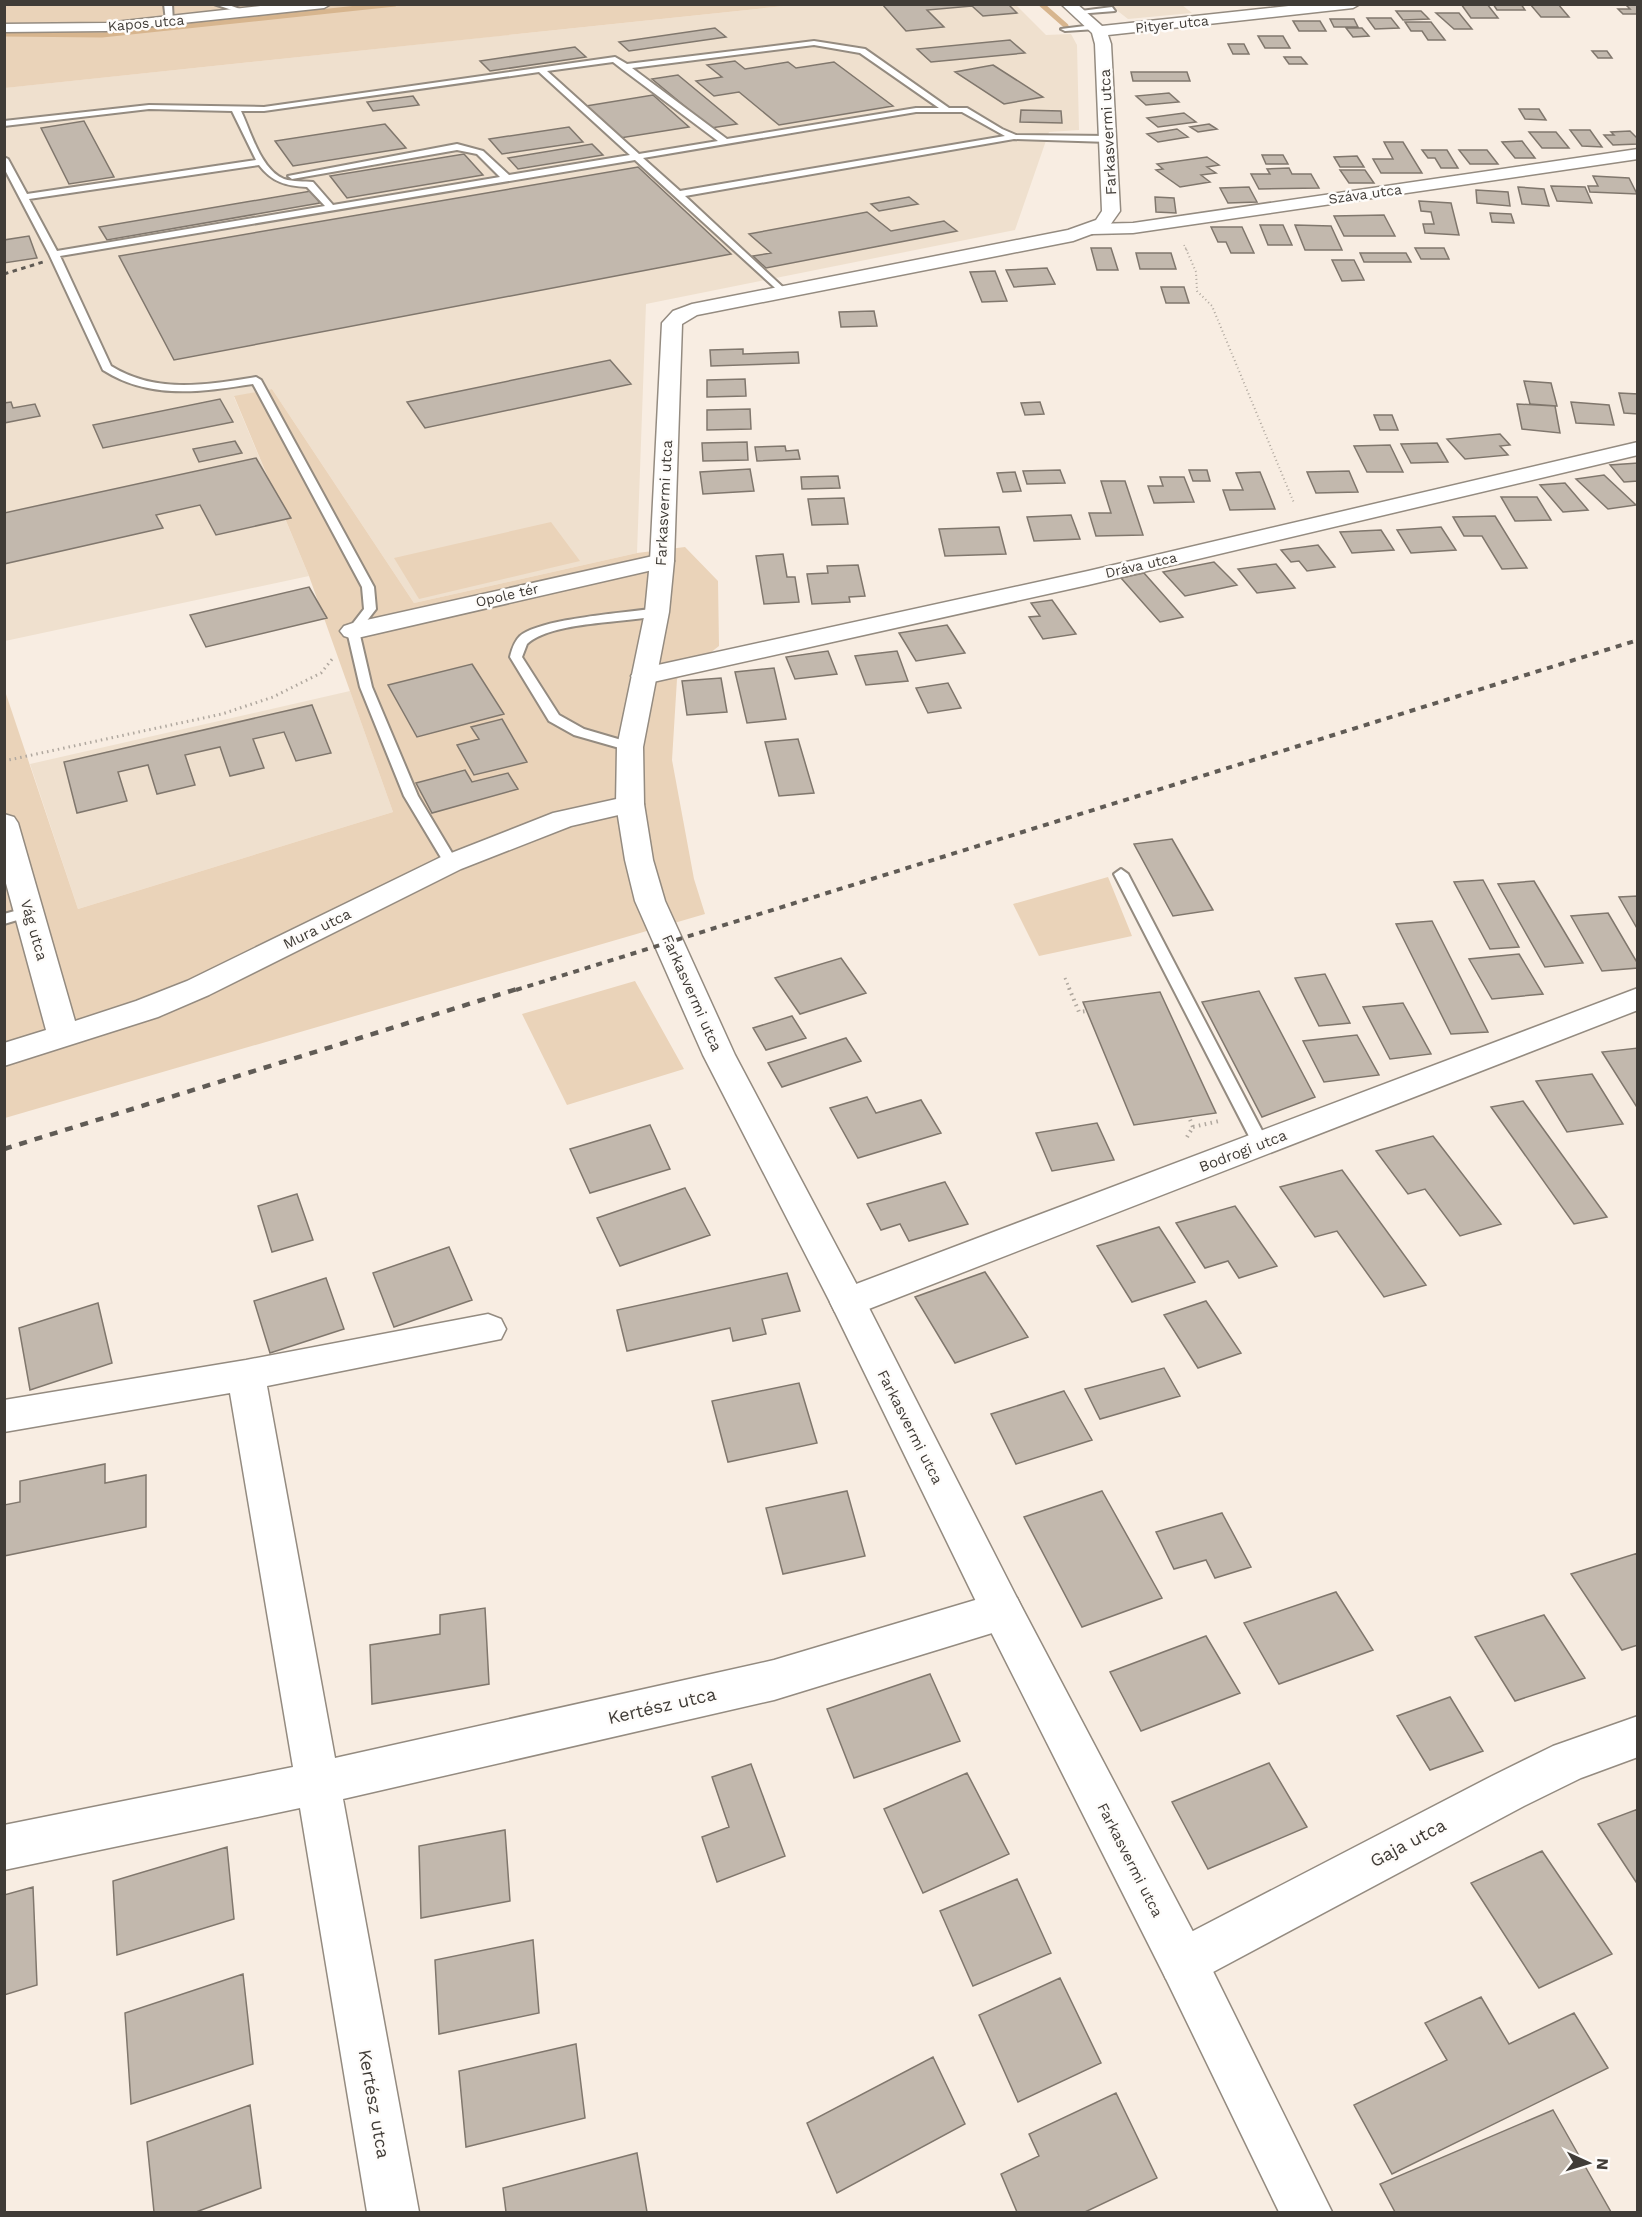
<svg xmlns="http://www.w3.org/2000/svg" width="1642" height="2217" viewBox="0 0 1642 2217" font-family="'Work Sans',sans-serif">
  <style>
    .built { fill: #efe0ce }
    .green { fill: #ead3b9 }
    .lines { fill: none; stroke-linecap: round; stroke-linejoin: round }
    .stream { stroke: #d7b58e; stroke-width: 5 }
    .building { fill: #c2b8ad; stroke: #80776d; stroke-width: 1.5 }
    .lane-casing { stroke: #948b80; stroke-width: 4 }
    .street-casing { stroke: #948b80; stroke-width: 3 }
    .secondary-casing { stroke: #948b80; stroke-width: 3 }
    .path-far3 { stroke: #b0a89f; stroke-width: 1.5; stroke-dasharray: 1 2; stroke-linecap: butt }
    .path-far2 { stroke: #b0a89f; stroke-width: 2; stroke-dasharray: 1 3; stroke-linecap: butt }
    .path-far1 { stroke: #b0a89f; stroke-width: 3; stroke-dasharray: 1.5 4; stroke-linecap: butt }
    .path { stroke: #b0a89f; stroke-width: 4; stroke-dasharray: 1.5 4.5; stroke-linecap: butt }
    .lane { fill: #fff; fill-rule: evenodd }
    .street { fill: #fff; fill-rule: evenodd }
    .secondary { fill: #fff; fill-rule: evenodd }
    .rail-far2 { stroke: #605b55; stroke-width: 3; stroke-dasharray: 4.5 4.5; stroke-linecap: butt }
    .rail-far1 { stroke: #605b55; stroke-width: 4; stroke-dasharray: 6 6; stroke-linecap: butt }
    .rail { stroke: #605b55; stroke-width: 4.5; stroke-dasharray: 8 8; stroke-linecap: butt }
    .labels { text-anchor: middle; stroke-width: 5; stroke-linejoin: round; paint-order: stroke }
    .far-street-label { font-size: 14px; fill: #403c37; stroke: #fefcfa }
    .street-label { font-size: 15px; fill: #403c37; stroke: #fefcfa }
    .near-street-label { font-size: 18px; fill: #403c37; stroke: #fefcfa }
  </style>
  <rect width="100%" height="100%" fill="#f8ede2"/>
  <path class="built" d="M1015,4L1046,35L1071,34L1077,45L1079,130L1049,132L1015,230L646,304L637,553L414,603L272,389L234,397L309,576L5,641L4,88L794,5Z
    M1110,5H1182L1192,13L1128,19Z
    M350,691L393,812L78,909L30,764Z"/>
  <path class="green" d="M5,4L794,5L5,88Z
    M272,389L414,603L637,553L685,547L718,581L719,646L677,679L672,760L694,879L705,914L5,1118L4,688L78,909L393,812L309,576L234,396Z
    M551,522L580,561L419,599L394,558Z
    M1108,877L1132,936L1039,956L1013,904Z
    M635,981L684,1069L567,1105L522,1014Z"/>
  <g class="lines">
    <path class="stream" d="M1041,4L1066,26
      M4,34L102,35L395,4"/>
  </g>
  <path class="building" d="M882,4H1008L1017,13L983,16L972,6L927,10L944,27L906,31Z
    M1461,4H1487L1498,18H1471Z
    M1493,4H1521L1525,10H1497Z
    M1530,4H1558L1569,17H1541Z
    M1626,5H1638V14H1623L1618,9H1630Z
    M1396,11H1421L1429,19L1403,20Z
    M1436,13H1459L1472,29H1454Z
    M1367,18H1391L1399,28L1375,29Z
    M1330,19H1354L1358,27H1334Z
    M1293,21H1320L1326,31H1299Z
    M1405,22H1431L1445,40H1428L1422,31H1411Z
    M715,28L726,37L629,51L619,42Z
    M1346,28H1362L1369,36L1353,37Z
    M1258,36H1283L1290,48H1265Z
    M1010,40L1025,53L931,62L917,49Z
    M1228,44H1244L1249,54H1233Z
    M575,47L586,57L490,71L480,61Z
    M1592,51H1607L1612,58H1598Z
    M1284,57H1301L1307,64H1289Z
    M735,61L745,69L788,62L796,68L834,62L893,106L779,125L739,92L714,96L696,81L722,77L707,65Z
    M993,65L1043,97L1004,104L955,72Z
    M1131,72H1187L1190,81H1133Z
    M678,75L737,124L711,128L652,79Z
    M1169,93L1179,102L1146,105L1136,96Z
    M653,95L689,127L620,138L586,106Z
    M413,96L419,105L373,111L367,102Z
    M1519,109H1539L1546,120L1525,119Z
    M1021,110L1061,111L1062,123L1020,122Z
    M1184,113L1196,122L1158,127L1147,118Z
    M84,121L114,177L69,184L41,128Z
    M385,124L406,148L293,166L275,141Z
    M1209,124L1217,129L1198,132L1190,127Z
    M569,127L583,142L502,154L489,139Z
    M1177,129L1188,137L1158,142L1147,134Z
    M1570,130H1590L1602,147L1582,146Z
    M1630,131L1638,139V144L1613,145L1604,135H1614L1611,132Z
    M1529,132H1556L1569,148H1542Z
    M1522,141L1535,158H1515L1502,142Z
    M1384,142H1403L1422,173H1381L1373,159H1393Z
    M592,144L603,155L518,169L508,158Z
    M1422,150H1447L1458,168H1441L1435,158H1428Z
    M1459,150H1487L1498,164H1470Z
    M464,154L483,175L347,198L330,176Z
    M1262,155H1283L1288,164H1266Z
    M1357,156L1364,167H1340L1334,157Z
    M1207,157L1219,165L1207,167L1216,173L1201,175L1210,182L1180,187L1156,170L1163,169L1157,164Z
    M638,167L731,254L174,360L119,256Z
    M1289,168L1292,174H1311L1319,188L1259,189L1251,174H1270L1267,169Z
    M1340,170H1365L1374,183H1349Z
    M1593,176L1629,178L1637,194L1590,192L1588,186H1598Z
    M1551,186L1585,187L1592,203L1557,201Z
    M1249,187L1257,202L1228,203L1220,188Z
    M1518,187L1544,189L1549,206L1522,204Z
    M1476,190L1508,192L1510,206L1477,203Z
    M311,191L320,203L107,240L99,227Z
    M909,197L918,204L879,211L871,204Z
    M1155,197L1174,198L1176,213L1156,212Z
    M1419,201L1451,203L1459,235L1425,233L1423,224H1434L1431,212L1421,211Z
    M867,212L891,231L944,221L957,231L766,268L753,256L771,253L749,234Z
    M1490,213L1511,214L1514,223L1492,222Z
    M1384,215L1395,236H1344L1334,216Z
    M1260,225H1283L1292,245H1268Z
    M1295,225L1331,226L1342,250H1305Z
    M1211,227H1242L1254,253H1231L1226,242H1218Z
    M29,236L37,258L4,263V240Z
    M1091,248H1111L1118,270H1097Z
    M1415,248H1444L1449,259H1421Z
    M1136,253H1171L1176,269H1140Z
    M1360,253H1406L1411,262H1364Z
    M1332,260H1354L1364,280L1342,281Z
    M1047,268L1055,284L1014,287L1006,270Z
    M995,271L1007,301L982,302L970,272Z
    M1161,287H1184L1189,303H1166Z
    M874,311L877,326L841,327L839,312Z
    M743,349V354L798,352L799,363L711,366L710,350Z
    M610,360L631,384L425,428L407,402Z
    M745,379L746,396L707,397V380Z
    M1524,381L1551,383L1557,406L1530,404Z
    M1619,393L1638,394V414L1624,413Z
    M220,399L233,422L103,448L93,425Z
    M11,402L13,408L35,404L40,416L4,423V403Z
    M1040,402L1044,414L1025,415L1021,403Z
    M1571,402L1609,405L1614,425L1576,423Z
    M1517,404L1555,406L1560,433L1522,429Z
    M750,409L751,429L707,430V410Z
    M1374,415H1392L1398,430H1380Z
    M1500,434L1510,445L1500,446L1508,455L1465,459L1447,439Z
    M235,441L242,453L199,462L193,449Z
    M747,442L748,460L703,461L702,443Z
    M1437,443L1448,462L1411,463L1401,444Z
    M1390,445L1403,472H1367L1354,446Z
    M785,446L786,451L798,450L800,459L757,461L755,447Z
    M256,458L291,518L216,535L200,505L156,515L163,528L4,564V513Z
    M1638,463V481L1624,482L1610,465Z
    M750,469L754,491L703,494L700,472Z
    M1060,470L1065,483L1027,484L1023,471Z
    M1189,470H1207L1210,481H1193Z
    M1349,471L1358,492L1316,493L1307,472Z
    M1015,472L1021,491L1003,492L997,473Z
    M1260,472L1275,509L1230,510L1223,490H1243L1236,473Z
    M1604,475L1636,505L1608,509L1576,479Z
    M838,476L840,488L802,489L801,477Z
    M1160,477H1184L1194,502L1154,503L1148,486H1163Z
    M1101,481H1125L1143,535L1096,536L1089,513H1111Z
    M1565,483L1588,510L1563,512L1540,485Z
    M1501,497H1537L1551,520L1515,521Z
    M844,498L848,524L812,525L808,499Z
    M1071,515L1080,539L1034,541L1027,517Z
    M1495,516L1527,568L1502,569L1482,536H1464L1453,517Z
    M999,527L1006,554L945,556L939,529Z
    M1441,527L1456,550L1411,553L1397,530Z
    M1381,530L1394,550L1352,553L1340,532Z
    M1318,545L1335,567L1307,571L1299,561L1291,562L1281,550Z
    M783,554L787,577H795L799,602L764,604L756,556Z
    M1214,562L1237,585L1185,596L1163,572Z
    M1276,564L1295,588L1257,593L1238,569Z
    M858,565L865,596L849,597L850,602L812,604L807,574L828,573L827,566Z
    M1144,573L1183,617L1160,622L1121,578Z
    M309,587L327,618L206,647L190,615Z
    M1052,600L1076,634L1043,639L1029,617L1040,616L1031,603Z
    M947,625L965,653L916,661L899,633Z
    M828,651L837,674L795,679L786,657Z
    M897,651L908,681L866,685L855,656Z
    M472,664L504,714L417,737L388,685Z
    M774,668L786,719L747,723L735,672Z
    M721,678L727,712L687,715L682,681Z
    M948,683L961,708L928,713L916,688Z
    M312,705L331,753L296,761L284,732L253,739L264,768L230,776L220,747L185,755L195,785L157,794L148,765L118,772L127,801L77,813L64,762Z
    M502,719L527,762L474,775L457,745L479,739L471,727Z
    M798,739L814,793L779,796L765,742Z
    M465,770L472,782L508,773L518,789L432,813L416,783Z
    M1172,839L1213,910L1173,916L1134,844Z
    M1483,880L1519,947L1490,949L1454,882Z
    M1534,881L1583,963L1545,967L1498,884Z
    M1638,896V930L1619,897Z
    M1608,913L1638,964V968L1602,971L1571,916Z
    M1432,921L1488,1032L1451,1034L1396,924Z
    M1519,954L1543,994L1492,999L1469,959Z
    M841,958L866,993L800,1014L775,978Z
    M1325,974L1350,1023L1319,1026L1295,978Z
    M1259,991L1315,1097L1262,1117L1202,1002Z
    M1160,992L1216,1113L1134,1125L1083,1002Z
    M1403,1003L1431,1054L1390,1059L1363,1007Z
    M792,1016L806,1038L766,1050L753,1028Z
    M1357,1035L1379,1075L1324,1082L1303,1041Z
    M846,1038L861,1061L782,1087L768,1063Z
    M1638,1048V1109L1602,1052Z
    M1592,1074L1623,1124L1567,1132L1536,1081Z
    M867,1097L876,1113L921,1100L941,1133L858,1158L830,1108Z
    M1523,1101L1607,1217L1574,1224L1491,1107Z
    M1097,1123L1114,1160L1052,1171L1036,1133Z
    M650,1125L670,1169L590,1193L570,1149Z
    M1433,1136L1501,1224L1460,1236L1425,1189L1408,1194L1376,1151Z
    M1342,1170L1426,1285L1384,1297L1337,1231L1315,1237L1280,1187Z
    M945,1182L968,1224L909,1241L900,1224L881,1230L867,1204Z
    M685,1188L710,1235L620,1266L597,1218Z
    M297,1194L313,1240L272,1252L258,1206Z
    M1235,1206L1277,1266L1239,1278L1228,1261L1205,1268L1176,1223Z
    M1159,1227L1195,1282L1132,1302L1097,1246Z
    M449,1247L472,1300L394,1327L373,1273Z
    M985,1272L1028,1337L955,1363L915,1297Z
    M787,1273L800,1311L762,1319L766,1334L733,1341L730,1328L627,1351L617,1310Z
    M326,1278L344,1329L270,1353L254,1301Z
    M1206,1301L1241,1353L1198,1368L1164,1315Z
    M98,1303L112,1363L30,1390L19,1328Z
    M1164,1368L1180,1396L1100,1419L1085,1389Z
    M799,1383L817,1443L728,1462L712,1401Z
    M1064,1391L1092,1440L1016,1464L991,1414Z
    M105,1464V1483L146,1475V1527L4,1556V1505L20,1502V1481Z
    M847,1491L865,1556L783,1574L766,1508Z
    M1102,1491L1162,1598L1082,1627L1024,1517Z
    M1222,1513L1251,1567L1215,1578L1206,1560L1174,1569L1156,1532Z
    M1638,1553V1645L1622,1650L1571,1574Z
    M1336,1592L1373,1650L1279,1684L1244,1623Z
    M485,1608L489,1684L372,1704L370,1645L440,1634V1615Z
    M1544,1615L1585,1678L1515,1701L1475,1637Z
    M1206,1636L1240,1693L1141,1731L1110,1672Z
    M930,1674L960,1741L854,1778L827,1709Z
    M1450,1697L1483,1751L1430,1770L1397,1716Z
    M1269,1763L1307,1827L1208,1869L1172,1802Z
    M751,1764L785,1856L717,1882L702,1837L729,1827L712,1777Z
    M967,1773L1009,1854L923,1893L884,1809Z
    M1638,1809V1885L1598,1824Z
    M505,1830L510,1901L421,1918L419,1846Z
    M227,1847L234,1919L117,1955L113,1881Z
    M1542,1851L1612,1954L1539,1988L1471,1883Z
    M1017,1879L1051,1953L973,1986L940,1911Z
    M33,1887L37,1985L4,1995V1895Z
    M533,1940L539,2013L439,2034L435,1960Z
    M243,1974L253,2064L131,2104L125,2013Z
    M1060,1978L1101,2063L1018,2102L979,2015Z
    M1481,1997L1509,2044L1574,2013L1608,2068L1392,2174L1354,2105L1447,2060L1425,2023Z
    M576,2044L585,2118L466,2147L459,2071Z
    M933,2057L965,2124L837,2193L807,2123Z
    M1116,2093L1157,2178L1085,2212H1017L1001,2174L1039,2156L1029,2134Z
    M250,2105L261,2188L196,2212H154L147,2142Z
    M1553,2110L1611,2212H1395L1380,2184Z
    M637,2153L647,2212H506L503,2188Z"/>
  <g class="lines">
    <g class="lane-casing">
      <path id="lane" d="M164,4H172L173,23L166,21Z
        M214,4H226L251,13L247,15Z
        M1112,7L1115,11L1077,14L1073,12Z
        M1093,25L1096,29L1065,31L1061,29Z
        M814,41L865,49L949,108H967L1002,129L1016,135L1109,136L1113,139L1109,142L1014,139L685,196L787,291V295L784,296L635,160L60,256L111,366C156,394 206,385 256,377L261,380L374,587L376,609L359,631L372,687L418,796L458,863L451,868L446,866L404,796L360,687L347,631L364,609L362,587L253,384C201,392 150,400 103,370L49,254L4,168V157L8,159L27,194L256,160L232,111L149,109L4,126V121L149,105L264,107L615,57L627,64ZM814,45L860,53L939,108H916L727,139L632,68ZM613,62L622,69L718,141L639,154L547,71ZM539,72L630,155L509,175L483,151L457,144L288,176L292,179L457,150L477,154L500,177L333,205L313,182C304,181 293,182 284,179C261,170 251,132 241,111H264ZM916,112H962L1005,136L680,191L643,158ZM259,165C272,182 286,186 307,187L325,206L57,251L29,199Z
        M657,608L663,612L661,615C627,623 552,621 527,644L522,657L559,715L584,729L635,744L637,747L635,750L630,751L574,735L549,721L510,657C512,649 514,642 520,636C542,618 626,613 657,608Z
        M1121,869L1128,874L1269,1144L1267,1148L1261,1150L1255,1148L1253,1144L1114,874Z
        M29,907L36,912L34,915L4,924V914Z"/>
    </g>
    <g class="street-casing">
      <path id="street" d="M278,4H331L324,8L106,31L4,32V24L106,23Z
        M1638,149V159L1133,233L1092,234L1086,233L1083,229L1086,225L1092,224L1133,223Z
        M1638,442V455L1088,585L644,684L635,681L631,676L635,671L644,668L1088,571Z
        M662,554L670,556L674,561L670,566L353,639L344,636L340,631L344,626L353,623Z
        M630,796L640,798L644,804L640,810L571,826L461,869L209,995L158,1017L4,1066V1043L46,1030L4,876V814L14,817L18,823L75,1021L136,1001L187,981L441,857L553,813Z
        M1638,988V1010L861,1312L848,1316L835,1312L830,1302L835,1292Z
        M488,1314L501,1319L506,1329L501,1339L267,1386L335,1758L774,1660L1002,1592L1017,1598L1023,1611L1017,1624L1002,1630L774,1700L343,1799L419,2212H367L300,1808L4,1870V1825L293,1767L230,1393L4,1432V1400L246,1360Z
        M1638,1716V1757L1581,1778L1524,1806L1200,1979L1183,1986L1166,1979L1159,1962L1166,1945L1492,1776L1553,1746Z"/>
    </g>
    <g class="secondary-casing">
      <path id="secondary" d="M1061,4H1077L1102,26L1307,4H1360L1353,8L1108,35L1111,44L1120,211L1108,228L1073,241L697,315L682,324L674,561L669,612L643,747L644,804L653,860L665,901L735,1055L866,1302L1017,1598L1200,1945L1332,2212H1279L1166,1979L987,1624L830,1302L703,1055L635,901L625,860L616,804L617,747L645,612L650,561L662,323L673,311L692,304L1068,230L1096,220L1102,211L1095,44L1092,33Z"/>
    </g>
    <path class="path-far3" d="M1184,245L1187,251"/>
    <path class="path-far2" d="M1186,249L1196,272L1197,291L1212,306L1294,503"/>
    <path class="path-far1" d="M4,761L222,714L273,697L321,673L333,658
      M1065,978L1070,990"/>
    <path class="path" d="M1069,988L1079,1012L1087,1011
      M1193,1127L1219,1121
      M1187,1137L1193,1127L1189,1117"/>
    <use href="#lane" class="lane"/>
    <use href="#street" class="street"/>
    <use href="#secondary" class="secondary"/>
    <path class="rail-far2" d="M4,274L43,262"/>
    <path class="rail-far1" d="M516,990L1638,640"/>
    <path class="rail" d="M4,1149L520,988"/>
  </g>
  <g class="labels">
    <g class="far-street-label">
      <text transform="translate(146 23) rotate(-5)" y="5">Kapos utca</text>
      <text transform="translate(1172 24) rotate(-6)" y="5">Pityer utca</text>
      <text transform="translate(1365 194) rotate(-8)" y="5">Száva utca</text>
      <text transform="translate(1141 565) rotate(-13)" y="5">Dráva utca</text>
      <text transform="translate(507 595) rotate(-13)" y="5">Opole tér</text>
    </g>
    <g class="street-label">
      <text transform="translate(1108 132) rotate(-93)" y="5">Farkasvermi utca</text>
      <text transform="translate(664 503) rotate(-87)" y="5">Farkasvermi utca</text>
      <text transform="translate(317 929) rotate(-26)" y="5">Mura utca</text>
      <text transform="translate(34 930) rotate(74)" y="5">Vág utca</text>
      <text transform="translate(692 993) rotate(66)" y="5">Farkasvermi utca</text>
      <text transform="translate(1243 1151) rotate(-21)" y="5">Bodrogi utca</text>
      <text transform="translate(910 1427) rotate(63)" y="5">Farkasvermi utca</text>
      <text transform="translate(1130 1860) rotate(63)" y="5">Farkasvermi utca</text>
    </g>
    <g class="near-street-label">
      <text transform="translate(662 1706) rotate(-13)" y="6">Kertész utca</text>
      <text transform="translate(1408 1843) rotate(-28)" y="6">Gaja utca</text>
      <text transform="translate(374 2104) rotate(80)" y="6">Kertész utca</text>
    </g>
  </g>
  <rect width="1642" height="2217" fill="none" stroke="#403c37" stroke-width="12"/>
  <g transform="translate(1588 2163) rotate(94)" stroke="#fefcfa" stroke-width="4.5" paint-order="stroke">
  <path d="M0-4.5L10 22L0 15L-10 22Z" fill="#403c37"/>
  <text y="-9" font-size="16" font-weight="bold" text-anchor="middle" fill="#403c37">N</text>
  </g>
</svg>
